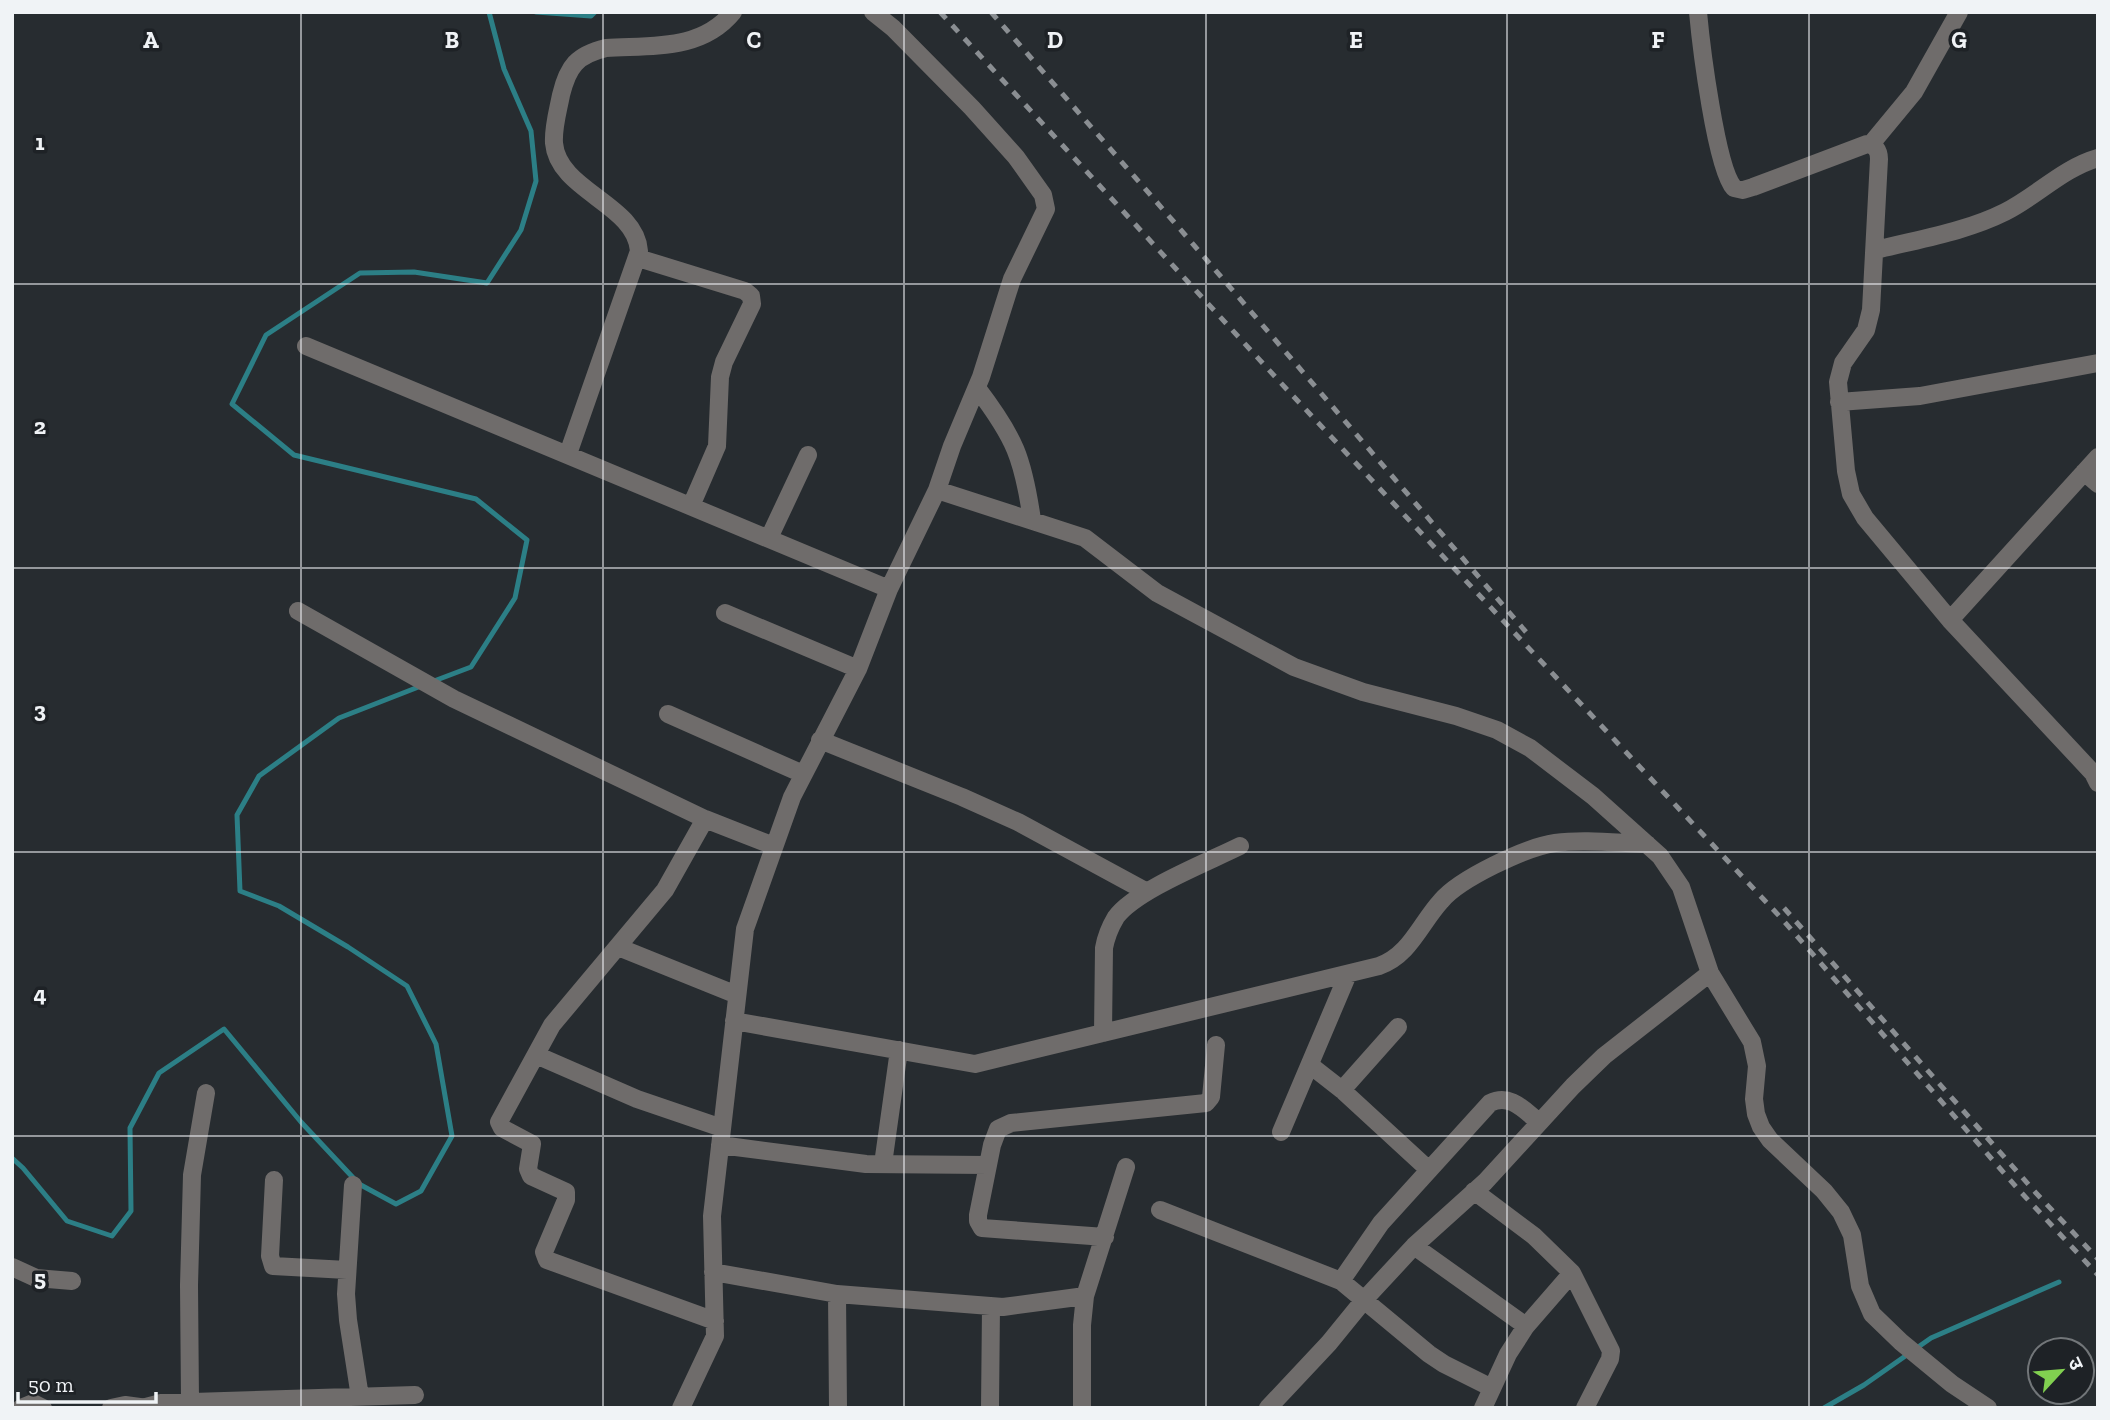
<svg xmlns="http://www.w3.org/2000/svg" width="2110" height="1420" viewBox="0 0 2110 1420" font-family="'Zilla Slab','Noto Sans Devanagari',serif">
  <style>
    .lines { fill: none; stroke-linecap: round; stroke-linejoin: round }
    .stream { stroke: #2c7f86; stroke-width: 5 }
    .minor { stroke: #6f6c6b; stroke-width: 18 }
    .rail { stroke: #8a8e92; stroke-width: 5; stroke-dasharray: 9 9; stroke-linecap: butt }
    .grid { fill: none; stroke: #f0f3f6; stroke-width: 2; stroke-opacity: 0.55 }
    .grid-label { font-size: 23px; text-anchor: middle; font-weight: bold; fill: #f0f3f6; stroke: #1e2226; stroke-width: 7; stroke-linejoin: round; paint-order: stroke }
  </style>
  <rect width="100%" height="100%" fill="#272c30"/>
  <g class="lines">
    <path class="stream" d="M536,12L591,16L595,12
      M434,681L471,667L515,598L527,540L476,499L294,455L232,404L266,335L360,273L414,272L487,283L521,230L536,181L531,131L504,69L489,12
      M12,1158L23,1168L67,1221L112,1236L131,1211L130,1128L159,1073L224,1029L301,1122L359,1184L396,1204L421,1191L452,1136L436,1044L407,986L348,947L279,906L240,891L237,815L259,776L339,718L421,686
      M1824,1408L1864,1385L1931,1338L2059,1282"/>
    <path class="minor" d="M1698,12C1701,45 1716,168 1734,188L1743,190L1753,187L1867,144C1875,145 1879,150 1879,159L1871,310L1866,330L1843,363L1838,382L1846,471L1851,494L1865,518L1950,620L2093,773L2098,783
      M1871,144L1914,92L1959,12
      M1876,250C1919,239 1965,232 2005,212C2037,196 2063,168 2098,158
      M638,258L745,291L751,296L752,304L724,362L720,377L717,446L691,506
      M306,346L889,589
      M977,388C1015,438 1023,458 1032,520
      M1839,402L1920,396L2098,363
      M568,454L639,251C636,204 558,191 554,143C553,127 558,111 561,95C568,66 577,55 606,48C652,45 701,51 733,12
      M2084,472L2098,484
      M937,490L1085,538L1157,593L1294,667L1363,692L1456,716L1497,730L1530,748L1593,796L1660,856L1681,887L1710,973L1752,1042L1757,1066L1754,1099L1756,1114L1761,1127L1770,1140L1824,1191L1841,1212L1852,1235L1860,1286L1872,1314L1901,1342L1952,1384L1988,1408
      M769,538L808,455
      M298,611L454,699L705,819L774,846
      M725,613L858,669
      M1950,620L2098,457
      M668,714L803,774
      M820,740L962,797L1018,822L1147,892
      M705,819L665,890L552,1025L499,1122L502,1128L532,1144L528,1169L531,1176L566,1192V1200L544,1252L547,1260L715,1321
      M618,947L737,995
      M734,1021L975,1064L1379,966C1410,955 1420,924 1441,901C1459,879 1526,847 1555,843C1584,839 1617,843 1647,844
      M1103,1033L1104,948C1106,937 1110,927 1116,917C1136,890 1208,862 1240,846
      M536,1055L637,1099L722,1128
      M1310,1065L1342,1090L1429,1170
      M1342,1090L1398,1027
      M1281,1132L1348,974
      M720,1145L866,1164L988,1165
      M883,1164L899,1050
      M274,1180L270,1256L273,1266L347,1270
      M353,1185L346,1294L348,1320L360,1397
      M1474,1191L1534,1236L1572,1273L1611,1351L1610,1359L1585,1408
      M1160,1210L1341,1281L1429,1354L1444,1364L1492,1388
      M1105,1237L982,1228L978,1221V1215L992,1145L998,1129L1011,1123L1206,1103L1211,1097L1216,1045
      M1414,1246L1526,1326
      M12,1267L36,1278L72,1281
      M713,1272L837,1294L1003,1307L1085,1296
      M1341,1281L1381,1223L1490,1103C1510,1093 1524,1110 1539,1122
      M837,1294L838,1408
      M190,1402L189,1285L192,1175L206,1093
      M21,1408L33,1403L43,1408
      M111,1408L125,1405L147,1408
      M142,1408L161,1403L415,1395
      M681,1408L715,1336L712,1216L745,929L792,797L858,669L889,589L937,490L952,446L981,377L1012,279L1046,209L1043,195L1016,157L972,108L893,28L873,12
      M990,1408L991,1306
      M1082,1408V1325L1085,1296L1126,1167
      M1268,1408L1329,1343L1364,1300L1414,1246L1485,1182L1573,1086L1604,1056L1710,973
      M1483,1408L1508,1354L1526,1326L1572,1273"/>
    <path class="rail" d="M940,12L1280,382L1782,919L2018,1189L2098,1275
      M991,12L1174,222L1526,632
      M1784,908L2036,1193L2098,1259"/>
  </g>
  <path class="grid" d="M301,12V1408M603,12V1408M904,12V1408M1206,12V1408M1507,12V1408M1809,12V1408M12,284H2098M12,568H2098M12,852H2098M12,1136H2098"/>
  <g class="grid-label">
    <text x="151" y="48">A</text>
    <text x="452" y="48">B</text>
    <text x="754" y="48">C</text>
    <text x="1055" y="48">D</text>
    <text x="1356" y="48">E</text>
    <text x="1658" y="48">F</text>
    <text x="1959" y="48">G</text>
    <text x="40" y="150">1</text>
    <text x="40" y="434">2</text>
    <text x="40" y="718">3</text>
    <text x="40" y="1002">4</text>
    <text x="40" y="1286">5</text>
  </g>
  <rect width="2110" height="1420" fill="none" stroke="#f0f3f6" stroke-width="28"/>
  <g transform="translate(2061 1371) rotate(64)"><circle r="33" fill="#1e2226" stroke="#727679" stroke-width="2"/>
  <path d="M0-5L12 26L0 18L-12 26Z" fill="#81d050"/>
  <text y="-10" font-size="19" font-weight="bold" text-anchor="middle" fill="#f0f3f6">उ</text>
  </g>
  <path d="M18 1392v10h138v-10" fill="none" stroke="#f0f3f6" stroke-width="3.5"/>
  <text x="28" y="1392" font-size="21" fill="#f0f3f6" stroke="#1e2226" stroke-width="5" paint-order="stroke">50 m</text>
</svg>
